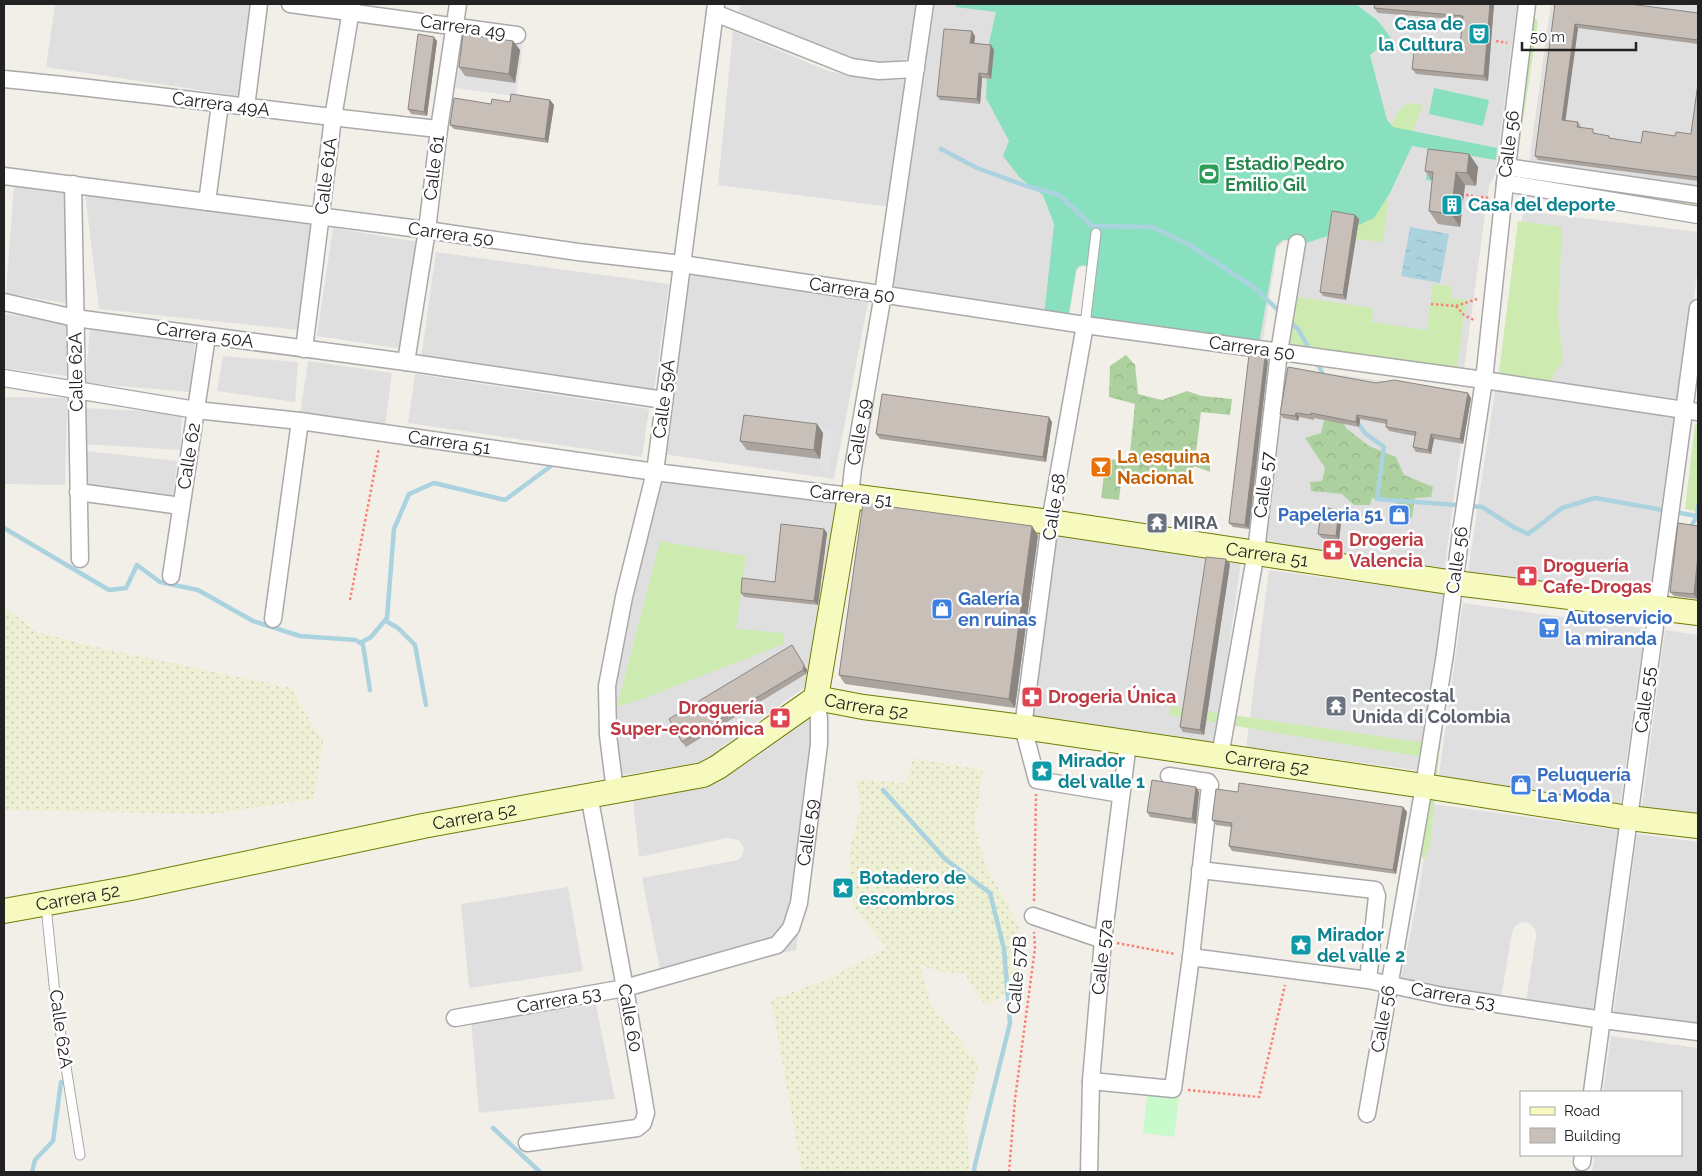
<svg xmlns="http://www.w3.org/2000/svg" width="1702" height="1176" viewBox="0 0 1702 1176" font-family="Raleway,sans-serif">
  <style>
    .residential { fill: #e0dfdf }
    .farmland { fill: url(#farmland-dots) }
    .grass { fill: #cdebb0 }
    .forest { fill: url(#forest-crowns) }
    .park { fill: #c8facc }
    .pitch { fill: #88e0be }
    .parking { fill: #e2e2e2 }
    .water { fill: url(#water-ripples) }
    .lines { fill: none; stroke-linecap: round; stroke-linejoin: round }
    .stream { stroke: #aad3df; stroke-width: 4.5 }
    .lane-casing { stroke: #a9a9a9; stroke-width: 11 }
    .street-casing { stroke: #a9a9a9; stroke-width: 19 }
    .secondary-casing { stroke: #707d05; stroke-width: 26 }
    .path { stroke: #fa8072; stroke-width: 2.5; stroke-dasharray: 2.5 2.5; stroke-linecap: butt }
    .lane { stroke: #fff; stroke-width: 9 }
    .street { stroke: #fff; stroke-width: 16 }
    .secondary { stroke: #f7fabf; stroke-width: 24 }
    .wall { fill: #aba49e }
    .shaded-wall { fill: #8b8681 }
    .building { fill: #c7bfb8; stroke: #8b8681 }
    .labels { text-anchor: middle; stroke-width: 5; stroke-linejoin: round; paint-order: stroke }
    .culture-label { font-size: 18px; font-weight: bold; fill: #0d838f; stroke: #fff; text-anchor: start }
    .street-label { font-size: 18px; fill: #222; stroke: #fff }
    .leisure-label { font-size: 18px; font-weight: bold; fill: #27864d; stroke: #fff; text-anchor: start }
    .food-label { font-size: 18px; font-weight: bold; fill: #c56008; stroke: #fff; text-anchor: start }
    .shop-label { font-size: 18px; font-weight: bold; fill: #366cbe; stroke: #fff; text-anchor: start }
    .worship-label { font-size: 18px; font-weight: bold; fill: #5b616d; stroke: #fff; text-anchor: start }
    .health-label { font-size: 18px; font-weight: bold; fill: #be3a42; stroke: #fff; text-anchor: start }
  </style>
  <defs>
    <pattern id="farmland-dots" width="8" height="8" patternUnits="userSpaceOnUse" patternTransform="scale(1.25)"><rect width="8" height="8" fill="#eef0d5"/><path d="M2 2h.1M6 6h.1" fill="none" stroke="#ccceb7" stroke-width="1.8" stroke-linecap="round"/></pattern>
    <pattern id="forest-crowns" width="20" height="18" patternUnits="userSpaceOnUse" patternTransform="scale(1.25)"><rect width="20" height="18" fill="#add19e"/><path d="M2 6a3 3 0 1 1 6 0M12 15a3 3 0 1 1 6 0" fill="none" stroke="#95b388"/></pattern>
    <pattern id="water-ripples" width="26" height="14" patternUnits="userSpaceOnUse" patternTransform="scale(1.25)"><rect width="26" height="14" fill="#aad3df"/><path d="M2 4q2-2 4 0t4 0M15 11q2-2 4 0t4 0" fill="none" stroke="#92b5bf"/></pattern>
  </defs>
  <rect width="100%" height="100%" fill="#f2efe9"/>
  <path class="residential" d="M55,4H254L240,96L46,67Z
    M740,4H1517L1495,175L1489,185L1463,376L1284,350L1290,240L1283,242L1277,248L1262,346L1089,271L1087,267L1082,266L1077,270L1068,322L884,298L898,208L718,185L733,31L828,71L870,79L918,81L921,55L896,61L864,64L836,56L739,12Z
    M1551,4H1679L1698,6V186L1529,162Z
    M14,185L69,189L77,305L6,293Z
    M85,193L320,222L308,331L99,309Z
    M1523,211L1698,232V265L1682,399L1503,377Z
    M333,228L419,242L403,349L317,336Z
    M436,252L669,284L654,391L421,359Z
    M689,272L869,297L834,479L663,454Z
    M4,314L69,322L67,376L4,368Z
    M90,330L195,339L191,392L85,383Z
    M223,356L298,362L295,402L217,391Z
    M308,361L392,373L385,427L300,415Z
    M1286,368L1468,392L1444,573L1262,549Z
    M415,374L649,409L642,457L408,423Z
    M1495,391L1676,418L1649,599L1468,572Z
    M4,397L67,398L65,485L4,484Z
    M85,408L182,413L180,450L83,444Z
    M86,451L177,461L173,498L82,489Z
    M662,478L839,503L813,681L722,747L742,743L830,704L796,950L661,974L642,878L738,860L742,856L744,848L739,840L727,838L639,857L633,802L697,763L616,776L615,674Z
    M1058,529L1242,555L1215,745L1032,719Z
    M1269,570L1446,594L1422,771L1246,747Z
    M1463,603L1645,628L1619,812L1438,782Z
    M1665,630L1698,635V821L1641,813Z
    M1433,804L1619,830L1594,1013L1525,1008L1536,936L1535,929L1529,923L1522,922L1515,926L1512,933L1500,1004L1399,987L1417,901Z
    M1637,834L1698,842V1029L1613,1018Z
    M568,887L583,971L469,988L461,904Z
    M596,1005L615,1099L479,1113L471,1020Z
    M1611,1036L1698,1048V1172H1592L1595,1155H1681V1092H1603Z"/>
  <path class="farmland" d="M4,607L37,632L86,645L291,688L323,742L314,799L212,814L4,810Z
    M913,758L983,770L975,824L985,864L1019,926V987L985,1006L965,974L935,971L920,964L930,1003L979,1064L966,1117L970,1172H802L771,1000L830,978L887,948L854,908L849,880V852L860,810L857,779L907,783Z"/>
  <path class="grass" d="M1534,16L1538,22L1517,160L1514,163L1530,22Z
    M1408,103L1423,105L1389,190L1383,242L1321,235L1388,134L1398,111Z
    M1526,172L1697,197L1696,205L1525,179Z
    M1518,221L1562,227L1558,316L1563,362L1554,374L1550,386L1498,380Z
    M1433,284L1452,286L1451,298L1466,300L1457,368L1290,345L1297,297L1373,308L1372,322L1427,330Z
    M1695,425H1698V512L1685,509Z
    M660,541L746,556L736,629L784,633V644L647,697L617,707Z
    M1170,706L1440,745L1430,846L1424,860L1418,849L1423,757L1169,715Z"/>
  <path class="forest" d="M1126,355L1135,365L1138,394L1162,400L1187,391L1202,396L1232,399L1230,415L1201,412L1196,452L1210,455V472L1194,466L1188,485L1151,479L1147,485L1121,482L1119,500L1101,498L1106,459L1129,461L1135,404L1109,397L1110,366Z
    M1326,413L1341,416L1346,428L1369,446L1396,457L1404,475L1433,487L1431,497L1415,498L1412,518L1402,516L1397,503L1372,498L1370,505H1354L1342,494L1311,491L1310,482L1322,481L1325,468L1305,438L1321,433Z"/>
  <path class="park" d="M1148,1088L1180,1092L1174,1137L1143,1133Z"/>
  <path class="pitch" d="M956,4H1356L1378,21L1391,38L1370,55L1387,120L1393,127L1497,148L1496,160L1455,153L1451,183L1426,180L1430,149L1412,146L1390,193L1374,218L1350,229L1309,242L1298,244L1294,240H1283L1276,246L1259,343L1083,322L1088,267C1083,264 1079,265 1076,270L1068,319L1044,316L1054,224L1043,195L1020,178L1003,156L1009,141L986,98L988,47L996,12L956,7Z
    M1434,88L1489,100L1483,126L1429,114Z"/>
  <path class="parking" d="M461,36L523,44L516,96L455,88Z
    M787,423L834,429L829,472L819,470L823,434Z"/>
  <path class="water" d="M1410,227L1449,234L1440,283L1401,276Z"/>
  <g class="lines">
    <path class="stream" d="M941,149L977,168L1024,185L1059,195L1092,226L1152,227L1190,245L1255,288L1281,313
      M1288,320L1298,329L1311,352
      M1316,361L1325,378
      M1356,421L1366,434L1384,447L1377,499L1482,507L1515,528L1528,534L1562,508L1595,498L1697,516
      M4,528L109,590L126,588L137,565L160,582L198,590L253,621L300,636L356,640L363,645L370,690
      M1689,530L1697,516L1698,506
      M386,621L398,628L415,645L426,705
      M360,643L371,637L387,618L394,529L409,494L434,483L505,500L551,466
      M883,790L945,859L990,893L1004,949L1010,1023L974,1169L975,1172
      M493,1128L540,1172
      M32,1172L35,1160L53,1141L61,1082
      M1577,1172L1578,1164"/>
    <g class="lane-casing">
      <path id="lane" d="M1085,325L1096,233
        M46,906L56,1004L80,1155"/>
    </g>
    <g class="street-casing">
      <g id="street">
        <path d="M290,4L517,35"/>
        <path d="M715,13L851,67L879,71L916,69"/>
        <path d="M4,79C149,93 294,114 439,129"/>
        <path d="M246,107L259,4"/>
        <path d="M1506,167L1698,195"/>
        <path d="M4,176L427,230L578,252L682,264L1085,325L1484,380L1698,412"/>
        <path d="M1505,183L1698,215"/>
        <path d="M73,184L80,559"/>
        <path d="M207,202L220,104"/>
        <path d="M4,302L75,318L406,362L664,400"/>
        <path d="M1085,325L1050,522L1023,727L1037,780L1121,794"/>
        <path d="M304,349L333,118L352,4"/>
        <path d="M406,362L427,230L439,129L458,4"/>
        <path id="s1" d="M4,378L196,410L300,421L655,472L850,496L853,468L883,294L925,4"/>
        <path d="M78,492L181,506"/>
        <path d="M171,576L207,336"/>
        <path d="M273,619L300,421"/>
        <path d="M1220,756L1256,552L1279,352L1297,243"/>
        <path d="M615,791L608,735L607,686L624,597L655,472L716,4"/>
        <path d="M1200,870L1375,890L1377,896L1368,980"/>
        <path d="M1033,916L1103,940"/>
        <path d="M1191,957L1368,980L1443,996L1603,1020L1698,1032"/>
        <path id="s2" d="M455,1018L625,988L777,945L791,928L799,903L819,744V719L816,698"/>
        <path d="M1091,1081L1173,1089L1191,957L1210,785L1208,782L1169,776"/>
        <path d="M1592,1092L1698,308"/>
        <path d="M1367,1114L1424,786L1445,654L1461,532L1484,380L1505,183L1527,4"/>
        <path d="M527,1143L637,1128L643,1123L646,1113L625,988L589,795"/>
        <path d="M1582,1162L1583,1155"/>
        <path d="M1089,1172L1091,1081L1103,940L1128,743"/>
      </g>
    </g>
    <g class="secondary-casing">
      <g id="secondary">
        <path id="s3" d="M816,698L850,496L1050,522L1455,583L1698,613"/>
        <path id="s4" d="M4,911L131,888L423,826L703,775L718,767L816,698L863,707L1023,727L1424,786L1629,818L1698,826"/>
      </g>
    </g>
    <path class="path" d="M1496,41L1507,43
      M1466,195L1489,198
      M1431,304L1456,306L1477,299
      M1456,306L1464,315L1474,320
      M350,600L379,448
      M1034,901L1036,794
      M1117,943L1175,954
      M1188,1090L1259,1097L1285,985
      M1009,1172L1015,1099L1035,948L1034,932"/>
    <use href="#lane" class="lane"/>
    <use href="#street" class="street"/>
    <use href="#secondary" class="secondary"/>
  </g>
  <path class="wall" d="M1494,4L1488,81L1416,74L1412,69L1460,46L1463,20L1378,13L1374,8Z
    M1555,4L1698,13V44L1578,28L1565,120L1578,122L1581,127L1597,134L1611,138L1641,143L1675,136L1691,134L1698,83V181L1538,160L1535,156Z
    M975,36L974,43L991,45L994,50L991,79L982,78L980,104L940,100L937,96Z
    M437,41L427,116L411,114L408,109Z
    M513,41L520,50L515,83L465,76L459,67Z
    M550,100L554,105L548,143L454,129L450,125L491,104L510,102Z
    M1469,154L1478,167L1476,186L1465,185L1460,227L1438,224L1429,211L1432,181L1425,171Z
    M1355,215L1359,219L1346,300L1323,296L1320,292Z
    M1268,361L1249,529L1233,527L1229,523Z
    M1376,383L1471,398L1463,444L1434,439L1431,454L1416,452L1413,447L1415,436L1389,431L1386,427V424L1360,419L1359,427L1314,418V420L1299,417L1298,421L1283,418L1280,414Z
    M1052,422L1046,462L880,439L876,434Z
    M817,424L823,433L820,459L747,450L740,441Z
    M1339,510L1342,514L1339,541L1322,538L1318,534Z
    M1678,523L1697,599L1674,596L1670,592Z
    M824,529L827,533L818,605L744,597L741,593L775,582Z
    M1038,535L1015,708L845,684L839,675Z
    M1230,564L1204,735L1183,732L1180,727Z
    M795,650L807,670L806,674L686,747L682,742Z
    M1196,787L1199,792L1196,824L1150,817L1147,812Z
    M1238,792L1403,807L1407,812L1396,874L1232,851L1229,846L1231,827L1216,825L1212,820Z"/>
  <path class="shaded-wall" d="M1490,4H1494L1488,81L1484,76Z
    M1575,24L1578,28L1565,124L1562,120Z
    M972,31L975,36L974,48L970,43Z
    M434,37L437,41L427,116L424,112Z
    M513,41L520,50L515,83L509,74Z
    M991,45L994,50L991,79L988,74Z
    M979,73L982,78L980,104L977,99Z
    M550,100L554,105L548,143L545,139Z
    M1469,154L1478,167L1476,186L1467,173Z
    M1456,172L1465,185L1460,227L1451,214Z
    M1355,215L1359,219L1346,300L1343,295Z
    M1265,357L1268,361L1249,529L1245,525Z
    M1468,393L1471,398L1463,444L1460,439Z
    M1296,413L1299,417L1298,421L1295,416Z
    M1357,415L1360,419L1359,427L1356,422Z
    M1049,417L1052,422L1046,462L1043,457Z
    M817,424L823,433L820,459L814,450Z
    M1431,434L1434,439L1431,454L1428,450Z
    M1339,510L1342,514L1339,541L1336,536Z
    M1032,526L1038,535L1015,708L1009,699Z
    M824,529L827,533L818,605L814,601Z
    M1698,555V587L1697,599L1694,594Z
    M1226,559L1230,564L1204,735L1200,730Z
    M792,645L807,670L806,674L803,670Z
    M1196,787L1199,792L1196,824L1192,819Z
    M1403,807L1407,812L1396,874L1393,870Z"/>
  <path class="building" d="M1375,4H1490L1484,76L1412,69L1415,42L1460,46L1463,16L1374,8Z
    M1555,4H1630L1698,13V40L1575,24L1562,120L1578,122L1577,127L1593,129V133L1609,136V138L1641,143L1643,131L1675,136L1676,132L1691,134L1698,83V177L1535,156Z
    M944,29L972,31L970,43L991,45L988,74L979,73L977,99L937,96Z
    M418,34L434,37L424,112L408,109Z
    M463,34L513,41L509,74L459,67Z
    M511,94L550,100L545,139L450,125L454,98L491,104L492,99L510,102Z
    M1428,149L1469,154L1467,173L1456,172L1451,214L1429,211L1433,172L1425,171Z
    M1332,211L1355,215L1343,295L1320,292Z
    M1249,355L1265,357L1245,525L1229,523Z
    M1288,367L1376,383L1394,380L1468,393L1460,439L1431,434L1428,450L1413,447L1416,432L1386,427L1387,420L1357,415L1356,422L1311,413V415L1296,413L1295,416L1280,414Z
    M882,394L1049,417L1043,457L876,434Z
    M744,415L817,424L814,450L740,441Z
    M863,503L1032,526L1009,699L839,675Z
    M1322,507L1339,510L1336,536L1318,534Z
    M1678,523L1698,526V555L1694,594L1670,592Z
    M781,524L824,529L814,601L741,593L742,578L775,582Z
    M1206,557L1226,559L1200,730L1180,727Z
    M792,645L804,665L803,670L682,742L669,719Z
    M1152,780L1196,787L1192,819L1147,812Z
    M1239,783L1403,807L1393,870L1229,846L1232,823L1212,820L1216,789L1238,792Z"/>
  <defs>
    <g id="theatre-square" transform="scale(1.125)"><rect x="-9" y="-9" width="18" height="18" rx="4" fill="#0f9aa8" stroke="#fff"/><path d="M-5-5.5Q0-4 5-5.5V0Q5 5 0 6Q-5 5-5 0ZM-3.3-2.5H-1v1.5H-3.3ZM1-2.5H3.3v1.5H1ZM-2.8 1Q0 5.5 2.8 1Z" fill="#fff"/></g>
    <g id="stadium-square" transform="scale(1.125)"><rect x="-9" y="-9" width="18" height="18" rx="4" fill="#2e9e5b" stroke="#fff"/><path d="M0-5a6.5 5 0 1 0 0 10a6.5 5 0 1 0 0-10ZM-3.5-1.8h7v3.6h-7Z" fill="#fff"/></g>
    <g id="building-square" transform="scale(1.125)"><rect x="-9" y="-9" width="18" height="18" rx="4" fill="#0f9aa8" stroke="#fff"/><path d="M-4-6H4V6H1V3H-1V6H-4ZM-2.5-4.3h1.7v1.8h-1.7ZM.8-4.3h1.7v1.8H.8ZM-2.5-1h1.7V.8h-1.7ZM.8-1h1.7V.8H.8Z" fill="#fff"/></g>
    <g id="bar-square" transform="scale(1.125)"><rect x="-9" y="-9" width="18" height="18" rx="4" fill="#e8710a" stroke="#fff"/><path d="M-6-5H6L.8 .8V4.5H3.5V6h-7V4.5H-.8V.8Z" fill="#fff"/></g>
    <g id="shop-square" transform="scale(1.125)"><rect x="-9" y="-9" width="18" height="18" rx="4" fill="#3f7fe0" stroke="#fff"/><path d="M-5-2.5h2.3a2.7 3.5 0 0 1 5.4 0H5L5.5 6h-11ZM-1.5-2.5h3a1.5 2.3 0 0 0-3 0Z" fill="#fff"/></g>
    <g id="temple-square" transform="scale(1.125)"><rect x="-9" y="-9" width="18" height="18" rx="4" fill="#6b7280" stroke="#fff"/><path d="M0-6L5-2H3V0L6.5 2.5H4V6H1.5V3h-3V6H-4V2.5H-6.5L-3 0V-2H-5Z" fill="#fff"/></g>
    <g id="pharmacy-square" transform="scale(1.125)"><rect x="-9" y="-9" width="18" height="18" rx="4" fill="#e0444e" stroke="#fff"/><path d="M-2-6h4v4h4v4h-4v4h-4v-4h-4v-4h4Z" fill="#fff"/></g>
    <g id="supermarket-square" transform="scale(1.125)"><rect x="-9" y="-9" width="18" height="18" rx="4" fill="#3f7fe0" stroke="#fff"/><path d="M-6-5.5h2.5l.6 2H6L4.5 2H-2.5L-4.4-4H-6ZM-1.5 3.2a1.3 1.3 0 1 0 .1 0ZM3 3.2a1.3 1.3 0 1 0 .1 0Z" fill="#fff"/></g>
    <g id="sight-square" transform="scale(1.125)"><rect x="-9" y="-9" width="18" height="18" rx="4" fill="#0f9aa8" stroke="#fff"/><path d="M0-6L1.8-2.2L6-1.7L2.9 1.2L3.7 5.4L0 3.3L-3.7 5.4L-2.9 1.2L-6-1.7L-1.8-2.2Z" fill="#fff"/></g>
  </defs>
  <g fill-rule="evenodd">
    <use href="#theatre-square" x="1479" y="34"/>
    <use href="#stadium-square" x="1209" y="174"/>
    <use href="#building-square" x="1452" y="205"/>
    <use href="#bar-square" x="1101" y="467"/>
    <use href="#shop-square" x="1399" y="515"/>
    <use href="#temple-square" x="1157" y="523"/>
    <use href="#pharmacy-square" x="1333" y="550"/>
    <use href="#pharmacy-square" x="1527" y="576"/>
    <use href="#shop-square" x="942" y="609"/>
    <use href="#supermarket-square" x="1549" y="628"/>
    <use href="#pharmacy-square" x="1032" y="697"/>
    <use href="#temple-square" x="1336" y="706"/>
    <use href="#pharmacy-square" x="780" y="718"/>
    <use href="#sight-square" x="1042" y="771"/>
    <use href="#shop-square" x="1521" y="785"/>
    <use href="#sight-square" x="843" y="888"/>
    <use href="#sight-square" x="1301" y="945"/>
  </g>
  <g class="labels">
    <g class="culture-label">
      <text x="1463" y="30" text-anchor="end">Casa de<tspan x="1463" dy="21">la Cultura</tspan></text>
      <text x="1468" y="211">Casa del deporte</text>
      <text x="1058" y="767">Mirador<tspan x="1058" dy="21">del valle 1</tspan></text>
      <text x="859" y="884">Botadero de<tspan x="859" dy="21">escombros</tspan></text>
      <text x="1317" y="941">Mirador<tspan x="1317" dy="21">del valle 2</tspan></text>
    </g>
    <g class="street-label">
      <text transform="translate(463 27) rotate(8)" y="6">Carrera 49</text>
      <text transform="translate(221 104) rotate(7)" y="6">Carrera 49A</text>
      <text transform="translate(1509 144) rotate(-83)" y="6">Calle 56</text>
      <text transform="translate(434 168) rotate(-83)" y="6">Calle 61</text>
      <text transform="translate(326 176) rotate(-83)" y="6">Calle 61A</text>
      <text transform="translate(451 234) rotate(8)" y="6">Carrera 50</text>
      <text transform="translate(852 290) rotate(9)" y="6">Carrera 50</text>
      <text transform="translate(205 335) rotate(8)" y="6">Carrera 50A</text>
      <text transform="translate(1252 348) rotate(8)" y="6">Carrera 50</text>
      <text transform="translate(76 372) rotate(-91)" y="6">Calle 62A</text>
      <text transform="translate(664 399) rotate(-83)" y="6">Calle 59A</text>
      <text dy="6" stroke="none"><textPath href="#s1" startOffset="919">Calle 59</textPath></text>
      <text dy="6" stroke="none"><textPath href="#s1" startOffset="450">Carrera 51</textPath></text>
      <text transform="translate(189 456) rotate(-81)" y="6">Calle 62</text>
      <text transform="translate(1264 485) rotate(-83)" y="6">Calle 57</text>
      <text transform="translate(851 496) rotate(7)" y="6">Carrera 51</text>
      <text transform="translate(1054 507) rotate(-81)" y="6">Calle 58</text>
      <text dy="6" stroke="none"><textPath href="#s3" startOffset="626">Carrera 51</textPath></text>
      <text transform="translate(1457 560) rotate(-82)" y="6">Calle 56</text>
      <text transform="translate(1645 700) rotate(-83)" y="6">Calle 55</text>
      <text dy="6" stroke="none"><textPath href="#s4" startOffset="900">Carrera 52</textPath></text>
      <text dy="6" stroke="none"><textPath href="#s4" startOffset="1305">Carrera 52</textPath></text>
      <text dy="6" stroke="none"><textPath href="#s4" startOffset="480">Carrera 52</textPath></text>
      <text dy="6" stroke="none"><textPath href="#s2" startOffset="450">Calle 59</textPath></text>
      <text dy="6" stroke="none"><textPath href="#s4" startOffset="75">Carrera 52</textPath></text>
      <text transform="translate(1102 957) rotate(-84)" y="6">Calle 57a</text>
      <text transform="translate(1017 975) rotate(-85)" y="6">Calle 57B</text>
      <text transform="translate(1453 996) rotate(10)" y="6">Carrera 53</text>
      <text transform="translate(559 1000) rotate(-10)" y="6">Carrera 53</text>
      <text transform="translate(630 1018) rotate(80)" y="6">Calle 60</text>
      <text transform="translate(1383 1019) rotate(-80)" y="6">Calle 56</text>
      <text transform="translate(61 1029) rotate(82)" y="6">Calle 62A</text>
    </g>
    <g class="leisure-label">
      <text x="1225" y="170">Estadio Pedro<tspan x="1225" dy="21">Emilio Gil</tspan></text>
    </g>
    <g class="food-label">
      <text x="1117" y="463">La esquina<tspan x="1117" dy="21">Nacional</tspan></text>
    </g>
    <g class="shop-label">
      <text x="1383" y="521" text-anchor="end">Papeleria 51</text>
      <text x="958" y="605">Galería<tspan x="958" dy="21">en ruinas</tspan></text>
      <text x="1565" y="624">Autoservicio<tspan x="1565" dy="21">la miranda</tspan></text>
      <text x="1537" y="781">Peluquería<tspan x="1537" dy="21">La Moda</tspan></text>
    </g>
    <g class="worship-label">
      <text x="1173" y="529">MIRA</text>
      <text x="1352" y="702">Pentecostal<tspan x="1352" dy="21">Unida di Colombia</tspan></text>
    </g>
    <g class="health-label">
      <text x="1349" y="546">Drogeria<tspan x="1349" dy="21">Valencia</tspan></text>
      <text x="1543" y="572">Droguería<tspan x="1543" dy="21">Cafe-Drogas</tspan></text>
      <text x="1048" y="703">Drogeria Única</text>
      <text x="764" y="714" text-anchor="end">Droguería<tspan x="764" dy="21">Super-económica</tspan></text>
    </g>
  </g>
  <rect width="1702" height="1176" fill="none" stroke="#222222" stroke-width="10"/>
  <rect x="1520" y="1091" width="162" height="65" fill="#ffffff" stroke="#a7a7a7"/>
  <rect x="1530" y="1107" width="25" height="8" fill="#f7fabf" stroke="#a7a7a7"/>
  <text x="1564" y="1116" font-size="15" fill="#222222">Road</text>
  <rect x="1530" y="1128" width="25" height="15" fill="#c7bfb8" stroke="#a7a7a7"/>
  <text x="1564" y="1141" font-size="15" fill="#222222">Building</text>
  <path d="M1522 42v8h114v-8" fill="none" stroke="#222222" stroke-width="2.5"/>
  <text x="1530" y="42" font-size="15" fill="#222222" stroke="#ffffff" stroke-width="4" paint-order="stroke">50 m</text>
</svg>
